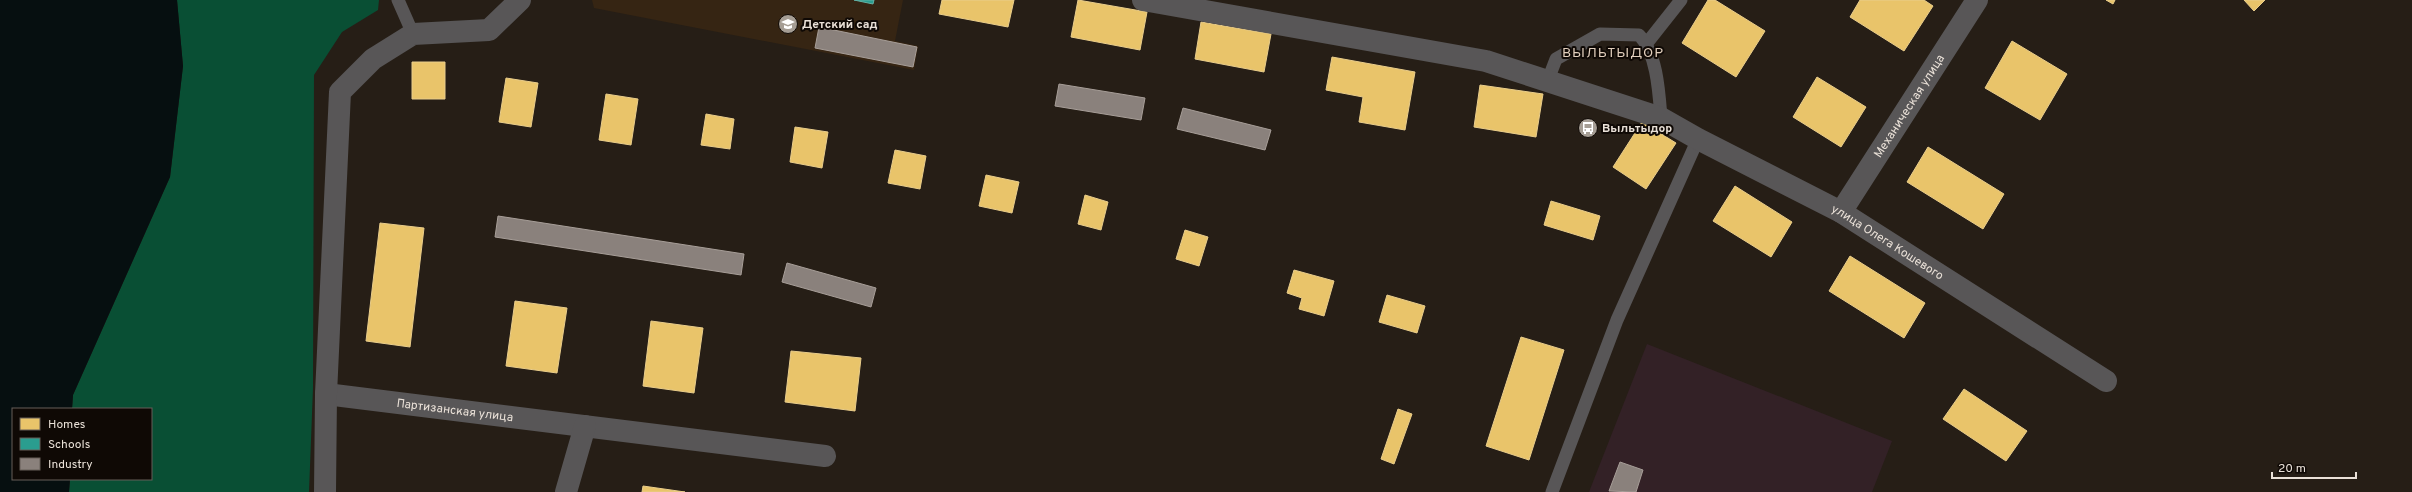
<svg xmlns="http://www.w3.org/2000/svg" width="2412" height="492" viewBox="0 0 2412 492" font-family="Overpass,sans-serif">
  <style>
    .commercial { fill: #332126 }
    .built { fill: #362513 }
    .green { fill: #094f34 }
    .water { fill: #060f10 }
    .homes { fill: #e9c46a; stroke: #e9cd8b }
    .schools { fill: #2a9d8f; stroke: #64b1a5 }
    .industry { fill: #8a817c; stroke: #a79e98 }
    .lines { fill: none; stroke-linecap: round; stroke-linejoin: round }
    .service { stroke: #585657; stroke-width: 13 }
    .minor { stroke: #585657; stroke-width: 22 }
    .tertiary { stroke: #585657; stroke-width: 22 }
    .labels { text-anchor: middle; stroke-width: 4; stroke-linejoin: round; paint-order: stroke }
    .poi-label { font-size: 12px; font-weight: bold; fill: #eae1d8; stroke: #0f0905; text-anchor: start }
    .street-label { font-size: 12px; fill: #eae1d8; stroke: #0f0905 }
    .quarter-label { font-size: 14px; letter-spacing: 1px; fill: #e2cfbd; stroke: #0f0905 }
  </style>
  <rect width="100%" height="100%" fill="#261e16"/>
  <path class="commercial" d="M1647,344L1892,441L1872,492H1589Z"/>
  <path class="built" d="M592,0H903L895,41L918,46L914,70L594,8Z"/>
  <path class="green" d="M177,0H379L378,10L342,32L314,75L313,388L309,492H69L70,479H151V409H72L73,395L170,177L183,66Z"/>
  <path class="water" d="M0,0H177L183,66L170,177L73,395L72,409H13V479H70L69,492H0Z"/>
  <path class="homes" d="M942,0H1014L1008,27L939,14Z
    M1078,0L1147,12L1140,50L1071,37Z
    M1708,0H1715L1765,31L1736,77L1682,43Z
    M1860,0H1924L1933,6L1904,51L1850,17Z
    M2106,0H2115L2113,4Z
    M2244,0H2265L2254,11Z
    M1201,22L1271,34L1264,72L1195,59Z
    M2012,41L2067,74L2040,120L1985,88Z
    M1332,57L1415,72L1405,130L1359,122L1363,97L1326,90Z
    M412,62H445V99H412Z
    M1817,77L1866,107L1841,147L1793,117Z
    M506,78L538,83L531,127L499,122Z
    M1480,85L1543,94L1536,137L1474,127Z
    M606,94L638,99L631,145L599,140Z
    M706,114L734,119L730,149L701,145Z
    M1642,122L1676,143L1646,189L1613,167Z
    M795,127L828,132L822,168L790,162Z
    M1928,147L2004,194L1983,229L1907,182Z
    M895,150L926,156L920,189L888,183Z
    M986,175L1019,182L1012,213L979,206Z
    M1735,186L1792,222L1771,257L1713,221Z
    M1085,195L1108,202L1101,230L1078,224Z
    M1551,201L1600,216L1593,240L1544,225Z
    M380,223L424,228L410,347L366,341Z
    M1185,230L1208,237L1199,266L1176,259Z
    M1850,256L1925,303L1904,338L1829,291Z
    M1294,270L1334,281L1324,316L1299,309L1302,298L1287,293Z
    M1387,295L1425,306L1417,333L1379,322Z
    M515,301L567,308L557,373L506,366Z
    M651,321L703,328L694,393L643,386Z
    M1521,337L1564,350L1529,460L1486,446Z
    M791,351L861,358L855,411L785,402Z
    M1964,389L2027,431L2006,461L1943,419Z
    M1398,409L1412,414L1394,464L1381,459Z
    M643,486L685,492H642Z"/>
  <path class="schools" d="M854,0H874L873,4Z"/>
  <path class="industry" d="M819,27L917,47L913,67L815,48Z
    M1059,84L1145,98L1141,120L1055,106Z
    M1183,108L1271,130L1265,150L1177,129Z
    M498,216L744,254L741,275L495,237Z
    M787,263L876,288L871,307L782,282Z
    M1620,462L1643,470L1636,492L1609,491Z"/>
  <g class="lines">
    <path class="service" d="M398,0L413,34
      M1647,43L1681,0
      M1548,80L1556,59L1600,34L1639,35C1657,53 1659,92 1661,118
      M1552,492L1617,320L1698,139"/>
    <g class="minor">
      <path id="s1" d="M1143,0L1486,61L1661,118L1698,139L1841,212L2106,381"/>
      <path id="s2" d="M326,394L825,456"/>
      <path d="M325,492L326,394L340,92L373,59L413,34L489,30L520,0"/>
      <path d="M566,492L585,426"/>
    </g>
    <path class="tertiary" id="s3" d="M1841,212L1977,0"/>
  </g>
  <defs>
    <g id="school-disc" transform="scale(1)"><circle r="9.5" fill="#a59d94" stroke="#0f0905"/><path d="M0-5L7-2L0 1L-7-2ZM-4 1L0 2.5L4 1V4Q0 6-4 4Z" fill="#fff"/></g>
    <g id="bus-disc" transform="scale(1)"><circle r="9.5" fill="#a59d94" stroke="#0f0905"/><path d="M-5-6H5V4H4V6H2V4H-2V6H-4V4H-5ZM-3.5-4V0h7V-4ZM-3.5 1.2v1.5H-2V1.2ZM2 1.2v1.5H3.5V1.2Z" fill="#fff"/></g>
  </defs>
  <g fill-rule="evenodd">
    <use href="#school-disc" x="788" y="24"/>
    <use href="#bus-disc" x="1588" y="128"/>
  </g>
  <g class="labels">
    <g class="poi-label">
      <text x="802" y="28">Детский сад</text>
      <text x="1602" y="132">Выльтыдор</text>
    </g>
    <g class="street-label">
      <text dy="4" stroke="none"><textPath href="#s3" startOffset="126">Механическая улица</textPath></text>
      <text dy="4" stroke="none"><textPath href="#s1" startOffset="791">улица Олега Кошевого</textPath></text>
      <text dy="4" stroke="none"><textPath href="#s2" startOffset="130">Партизанская улица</textPath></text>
    </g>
    <g class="quarter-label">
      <text x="1613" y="57">ВЫЛЬТЫДОР</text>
    </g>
  </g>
  <rect x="12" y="408" width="140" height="72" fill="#0f0905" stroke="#675f59"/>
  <rect x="20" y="418" width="20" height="12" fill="#e9c46a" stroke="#675f59"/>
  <text x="48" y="428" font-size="12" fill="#eae1d8">Homes</text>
  <rect x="20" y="438" width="20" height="12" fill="#2a9d8f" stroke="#675f59"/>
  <text x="48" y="448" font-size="12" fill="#eae1d8">Schools</text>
  <rect x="20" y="458" width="20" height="12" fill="#8a817c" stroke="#675f59"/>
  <text x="48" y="468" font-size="12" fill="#eae1d8">Industry</text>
  <path d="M2272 472v6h84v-6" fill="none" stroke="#eae1d8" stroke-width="2"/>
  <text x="2278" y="472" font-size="12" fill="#eae1d8" stroke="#0f0905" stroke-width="3" paint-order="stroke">20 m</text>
</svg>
